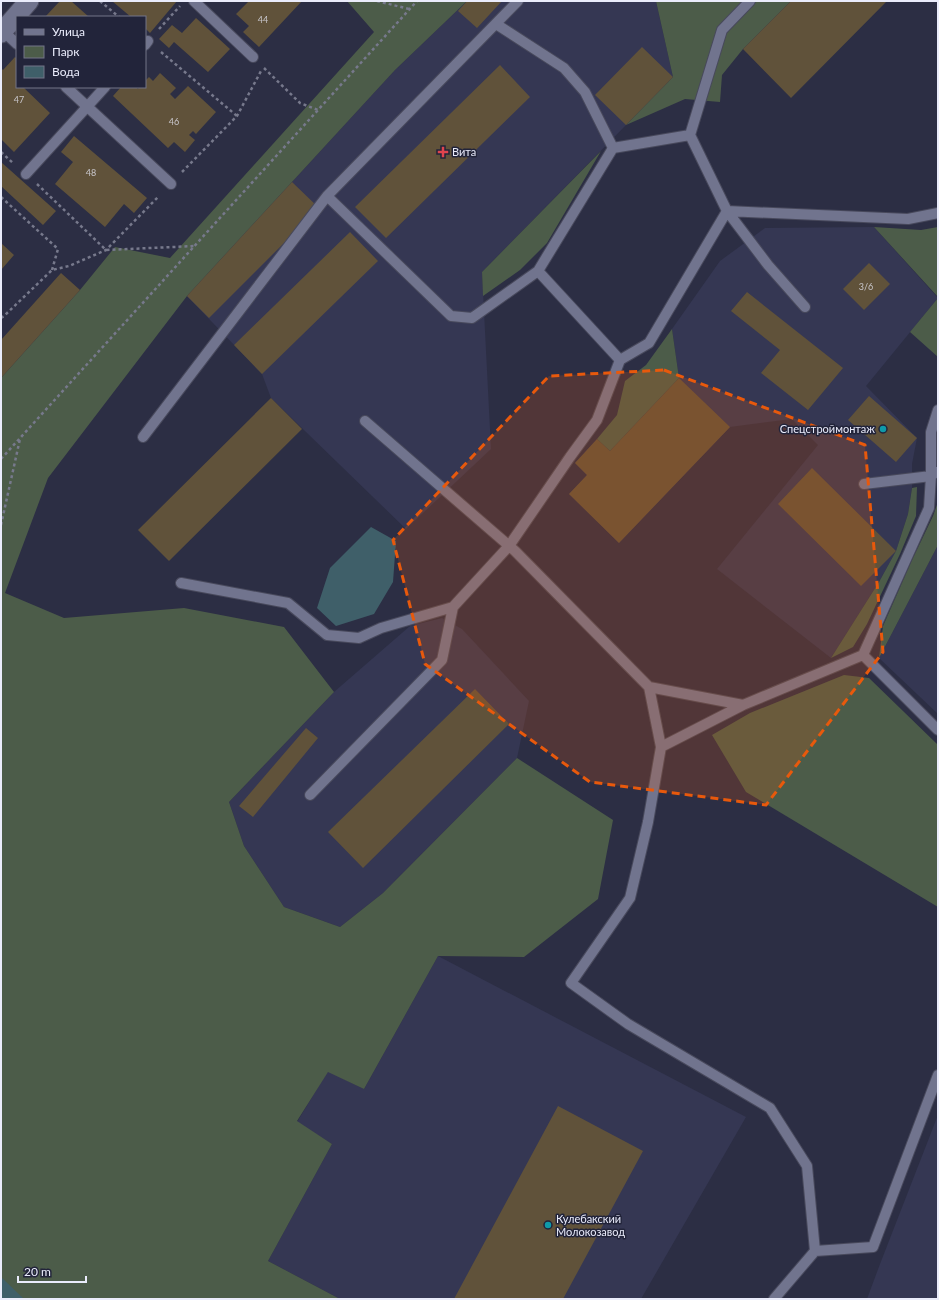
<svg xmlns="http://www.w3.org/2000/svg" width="939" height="1300" viewBox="0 0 939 1300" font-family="Lato,sans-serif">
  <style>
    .built { fill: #353753 }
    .green { fill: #4c5c49 }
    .water { fill: #3f5f69 }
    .building { fill: #60523a }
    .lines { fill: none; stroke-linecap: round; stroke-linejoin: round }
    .lane-casing { stroke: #48495c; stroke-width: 12 }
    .street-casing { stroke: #48495c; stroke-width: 21 }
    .path { stroke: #77798c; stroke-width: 2.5; stroke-dasharray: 3 3; stroke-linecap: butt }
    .lane { stroke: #71748e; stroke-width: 10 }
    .street { stroke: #71748e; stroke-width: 19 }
    .marked { fill: #e8590c; fill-opacity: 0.2; stroke: #e8590c; stroke-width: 3; stroke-dasharray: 8 5; stroke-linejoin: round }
    .health-dot { fill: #e0444e; stroke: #22243a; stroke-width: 1.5 }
    .culture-dot { fill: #0f9aa8; stroke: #22243a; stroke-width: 1.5 }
    .labels { text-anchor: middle; stroke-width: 3; stroke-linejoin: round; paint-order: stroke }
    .number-label { font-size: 9px; fill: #c8c6cb }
    .poi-label { font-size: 11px; fill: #eaecfb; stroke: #22243a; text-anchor: start }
  </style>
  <rect width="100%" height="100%" fill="#2c2e44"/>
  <path class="built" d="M467,1H656L673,77L482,272L491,449L406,529L271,398L262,374L187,296L395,70Z
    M874,227L938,298L866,386L917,438L912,464V488L908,514L896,551L879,582L831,658L717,569L818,445L792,419L730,427L619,543L569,494L587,475L575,463L597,439L610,451L679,378L672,329L720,261L765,228Z
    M938,545V714L879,658Z
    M442,618L462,629L529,701L517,758L383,893L340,927L284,907L244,846L229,802L334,692L410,626Z
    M438,956L746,1117L641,1299H340L268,1261L332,1144L297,1122L328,1071L364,1089Z
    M938,1115V1299H867L880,1264Z"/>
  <path class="green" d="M347,1H467L395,70L187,296L48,478L5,593L64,618L184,608L284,627L334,692L229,802L244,846L284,907L340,927L383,893L517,758L613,820L598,899L524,957L438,956L364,1089L328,1072L297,1121L332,1144L268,1261L340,1299H1V378L80,290L115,247L170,258L374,32Z
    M656,1H791L743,49L722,75L720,102L685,99L626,125L673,77Z
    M601,151L547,243L520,270L483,296L482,272Z
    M874,227L921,230L938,227V297Z
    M938,298V357L910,332Z
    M672,329L679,378L610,451L597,439L617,415L625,381L646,365Z
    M917,487L916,516L900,554L867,624L853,647L831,658L879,582L896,551L908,514L912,488Z
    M938,502V545L879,658L883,626L912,560L933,516Z
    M844,675L869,678L938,745V907L746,792L712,735L750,713Z"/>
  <path class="water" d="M371,527L396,541L393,582L374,614L336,626L317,608L330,568Z
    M1,1277L24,1299H1Z"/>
  <path class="building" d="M60,1H71L89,17H45Z
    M112,1H177L150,33L145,28V17H131Z
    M249,1H302L259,47L243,32L249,26L236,14Z
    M467,1H502L477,28L458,11Z
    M791,1H887L791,98L743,49Z
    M196,18L230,49L208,72L174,42L169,48L159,39L172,25L182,33Z
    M642,47L673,77L626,125L595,95Z
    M15,57L17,59V87H23L50,113L14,152L1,139V68L3,70Z
    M500,65L530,97L386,238L355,207Z
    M160,73L176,88L170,94L175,99L188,86L216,112L196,134L193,131L189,135L195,140L185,152L174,142L168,148L113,96L121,87H136L138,89L139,87H145V81L149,77L153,81Z
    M74,136L147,198L134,213L124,204L105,227L55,184L73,162L61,152Z
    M1,162L56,211L43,225L1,186Z
    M292,182L319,208L209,318L187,296Z
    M350,232L378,261L262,374L234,345Z
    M1,243L14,255L1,270Z
    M869,263L890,284L864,310L843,289Z
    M61,273L80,290L1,378V340Z
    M747,292L843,368L808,410L761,373L780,350L731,311Z
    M679,378L730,427L619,543L569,494L587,475L575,463L597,439L610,451Z
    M869,396L917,438L896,462L848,420Z
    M271,398L302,429L169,561L138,530Z
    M812,468L896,551L861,586L778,504Z
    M475,689L509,724L363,868L328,832Z
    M306,728L318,738L253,817L239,806Z
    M558,1106L643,1151L563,1299H454Z"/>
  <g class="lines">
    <g class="lane-casing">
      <path id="lane" d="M194,1L253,57
        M3,31L17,44
        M145,45L148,41
        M66,87L171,184
        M690,135L727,211L908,219L938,213
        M613,148L690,135L722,30L750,1
        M26,174L105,87
        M327,196L451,316L472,318L538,271L613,148L585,92L564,68L496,24
        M538,271L620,360L649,343L727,211L768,265L805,307
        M938,410L931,432V476L929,508L863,655L938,730
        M365,421L515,551L649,687L661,747L648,822L630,898L571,983L628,1024L770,1108L807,1166L815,1251
        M143,437L327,196L518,1
        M864,484L931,476L936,472
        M181,583L288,603L327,635L359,638L381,628L453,607
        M649,687L743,705L863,655
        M661,747L743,705
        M310,795L442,660L453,607L509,546L570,457L597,420L620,360
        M774,1299L815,1251L873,1247L938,1075"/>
    </g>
    <g class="street-casing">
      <path id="street" d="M1,33L29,1"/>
    </g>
    <path class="path" d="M100,1L119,17
      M377,1L409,9
      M159,29L180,6
      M161,52L237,116
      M264,68L300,103L318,110
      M1,152L14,164
      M182,172L237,116L261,71
      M37,184L106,250L195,246
      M1,197L58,249L52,270
      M1,318L4,316L52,270L69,266L106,250L159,196
      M1,459L417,1
      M1,525L20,439"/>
    <use href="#lane" class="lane"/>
    <use href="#street" class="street"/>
  </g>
  <path class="marked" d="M664,370L865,445L883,652L766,805L590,782L425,664L393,540L549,376Z"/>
  <path class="health-dot" d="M441 146h4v4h4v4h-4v4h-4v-4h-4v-4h4z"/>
  <g class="culture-dot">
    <circle cx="883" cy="429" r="4"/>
    <circle cx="548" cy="1225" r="4"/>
  </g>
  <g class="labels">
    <g class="number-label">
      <text x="263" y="23">44</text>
      <text x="19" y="103">47</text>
      <text x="174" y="125">46</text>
      <text x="91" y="176">48</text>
      <text x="866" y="290">3/6</text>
    </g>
    <g class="poi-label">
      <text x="452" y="156">Вита</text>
      <text x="875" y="433" text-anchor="end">Спецстроймонтаж</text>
      <text x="556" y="1223">Кулебакский<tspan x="556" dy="13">Молокозавод</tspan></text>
    </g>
  </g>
  <rect width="939" height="1300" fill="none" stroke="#eaecfb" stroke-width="4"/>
  <rect x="16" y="16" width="130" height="72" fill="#22243a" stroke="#727487"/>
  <rect x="24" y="29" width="20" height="6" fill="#71748e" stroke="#727487"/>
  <text x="52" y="36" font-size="12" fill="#eaecfb">Улица</text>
  <rect x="24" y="46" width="20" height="12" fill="#4c5c49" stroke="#727487"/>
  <text x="52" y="56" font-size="12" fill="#eaecfb">Парк</text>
  <rect x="24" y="66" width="20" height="12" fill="#3f5f69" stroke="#727487"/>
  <text x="52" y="76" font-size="12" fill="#eaecfb">Вода</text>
  <path d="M18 1276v6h68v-6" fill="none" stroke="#eaecfb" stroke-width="2"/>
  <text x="24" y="1276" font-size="12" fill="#eaecfb" stroke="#22243a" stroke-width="3" paint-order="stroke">20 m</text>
</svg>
